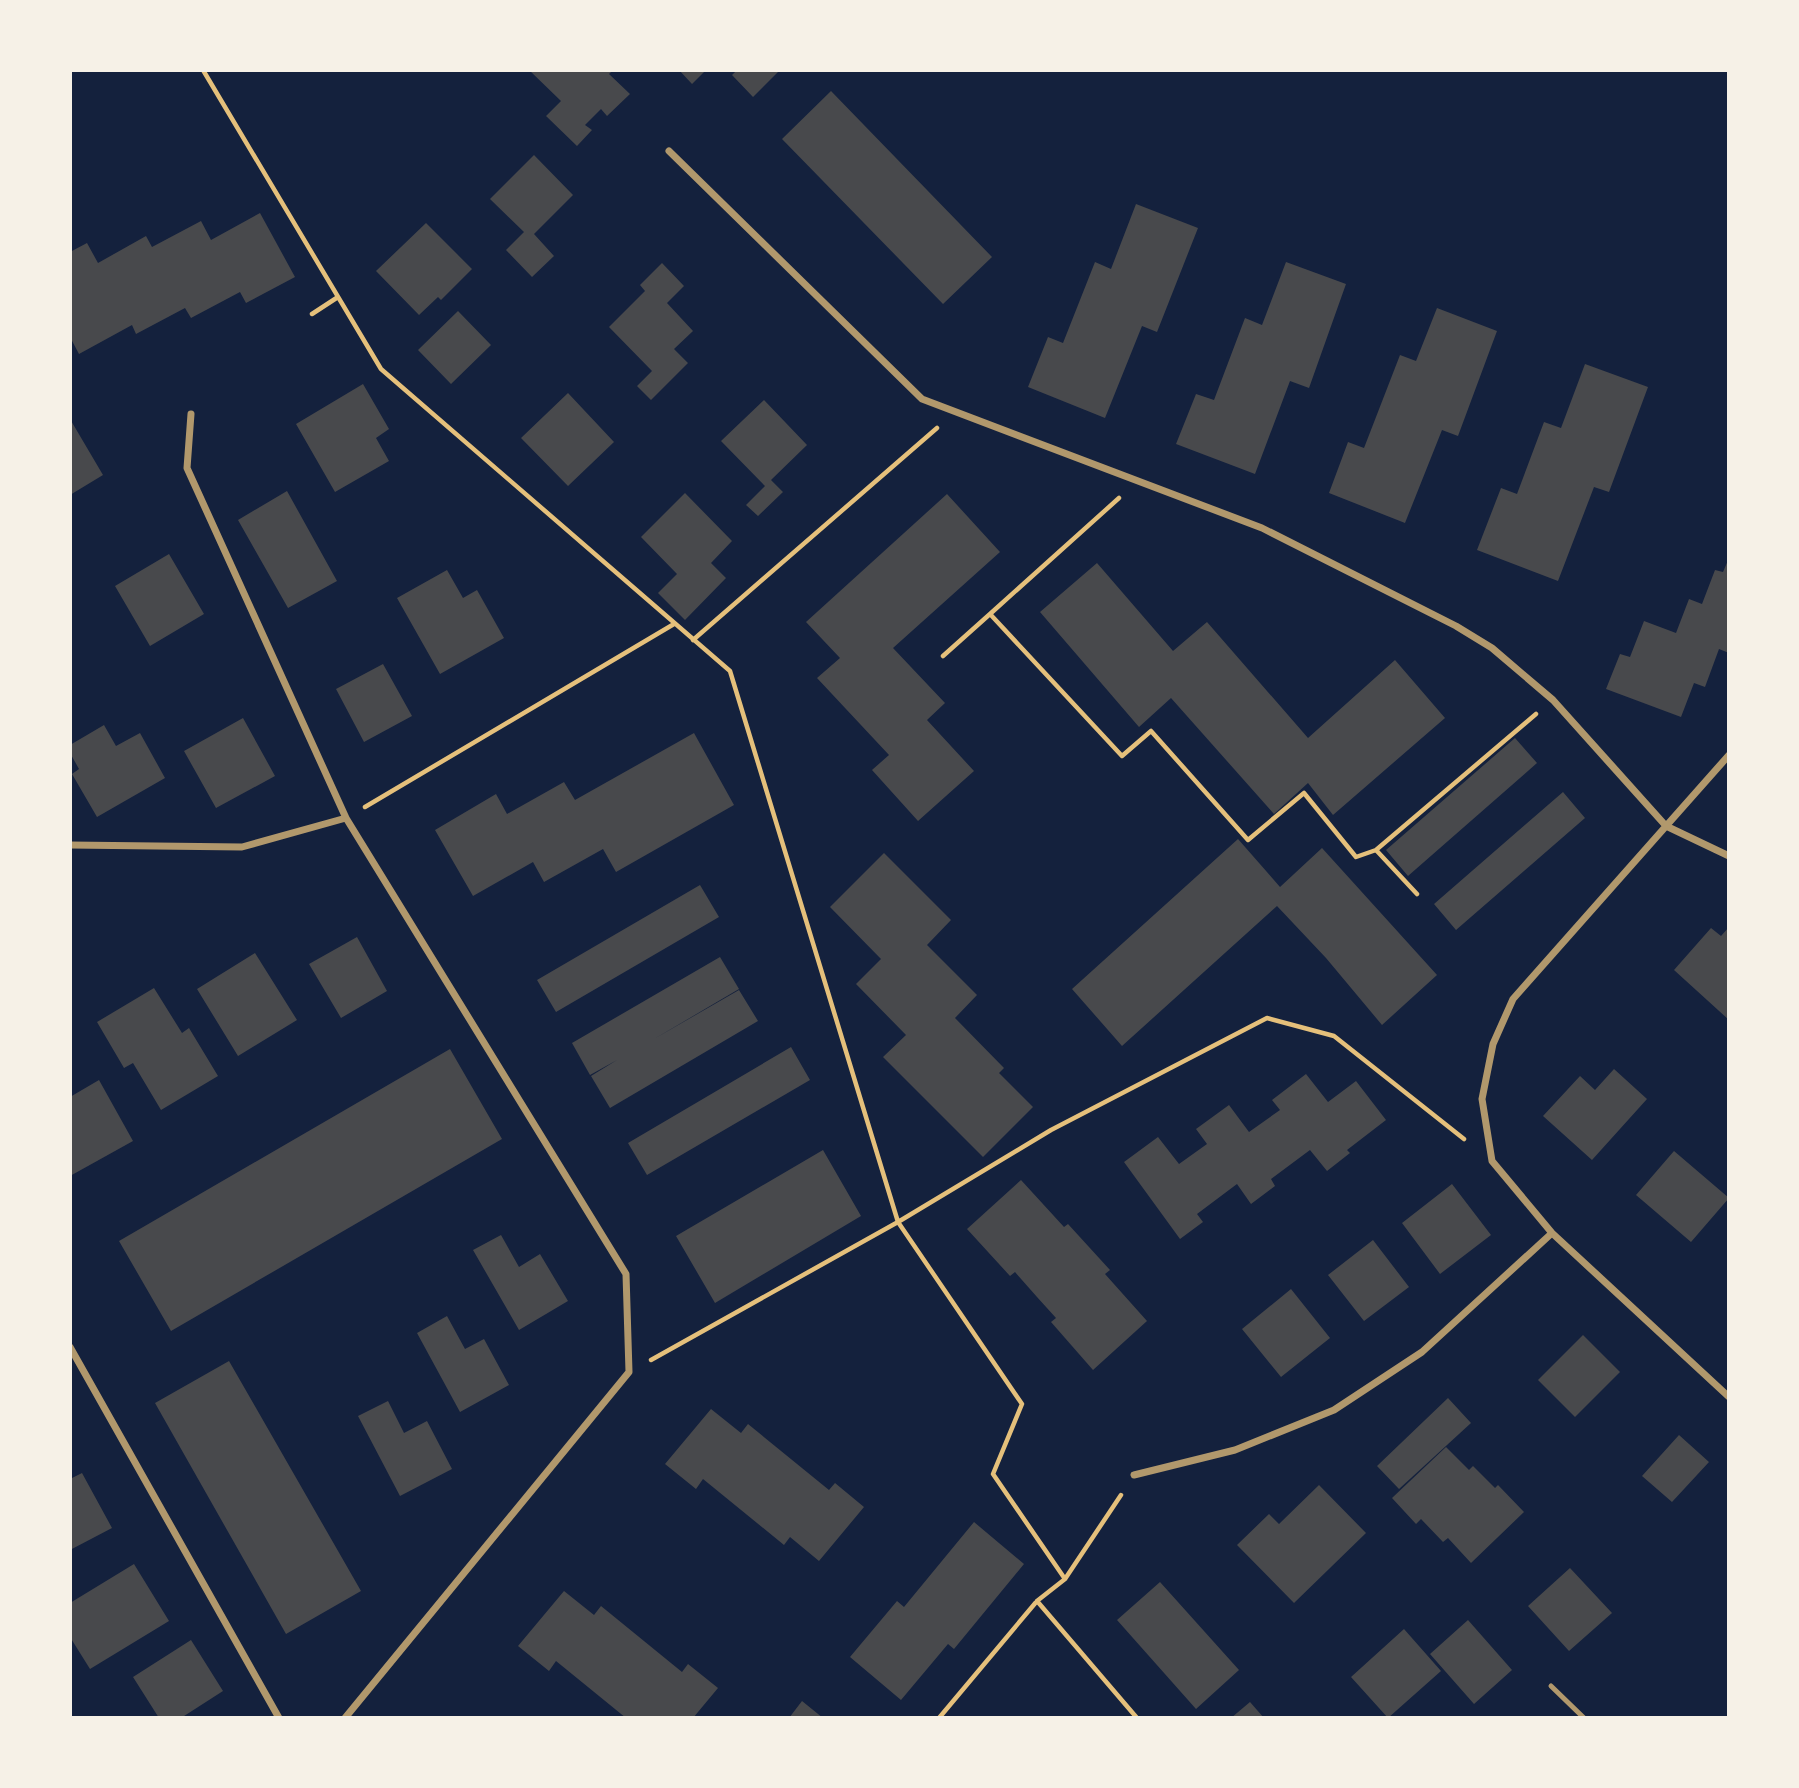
<svg xmlns="http://www.w3.org/2000/svg" width="1799" height="1788" viewBox="0 0 1799 1788" font-family="'Source Serif 4',serif">
  <style>
    .building { fill: #48494c }
    .lines { fill: none; stroke-linecap: round; stroke-linejoin: round }
    .path { stroke: #e5c07b; stroke-width: 4.5 }
    .service { stroke: #b1986c; stroke-width: 5 }
    .minor { stroke: #b1986c; stroke-width: 7 }
  </style>
  <rect width="100%" height="100%" fill="#14213d"/>
  <path class="building" d="M529,70H613L609,74L630,94L607,116L601,109L585,125L592,130L577,146L546,116L561,101Z
    M679,70H706L692,84Z
    M737,70H780L753,97L732,75Z
    M831,91L992,257L943,304L782,139Z
    M534,155L573,195L534,234L554,256L532,277L506,250L524,232L490,199Z
    M1136,204L1198,228L1157,332L1142,326L1105,418L1028,387L1048,337L1063,343L1095,262L1111,269Z
    M260,213L295,277L246,303L240,292L191,318L185,308L136,334L132,325L79,354L70,337V252L87,243L98,263L146,236L152,247L201,221L211,240Z
    M426,223L472,269L441,300L438,297L419,315L376,271Z
    M1286,262L1346,284L1309,388L1290,381L1255,474L1176,444L1196,394L1214,400L1245,318L1262,325Z
    M662,263L684,286L667,303L693,331L674,349L688,363L651,400L637,386L652,371L609,327L645,291L640,285Z
    M1437,308L1497,331L1458,436L1442,430L1405,523L1329,493L1348,442L1364,448L1400,355L1416,361Z
    M458,311L491,345L451,384L418,350Z
    M1585,364L1648,387L1609,492L1594,487L1558,581L1477,550L1501,488L1517,494L1544,422L1561,428Z
    M363,384L389,429L376,438L389,461L335,492L296,424Z
    M568,393L614,442L568,486L521,438Z
    M764,400L807,445L771,480L783,492L758,516L746,505L765,486L721,441Z
    M70,419L103,475L70,495Z
    M287,491L337,581L288,608L238,520Z
    M685,493L732,541L711,563L726,578L685,620L658,593L677,574L641,537Z
    M947,494L1000,552L893,648L945,703L927,720L974,771L918,821L872,770L889,755L817,678L840,658L806,622Z
    M169,554L204,614L150,646L115,586Z
    M1729,558V653L1719,649L1705,687L1694,683L1681,717L1606,689L1620,654L1630,657L1644,621L1676,633L1689,599L1702,604L1715,570L1723,572Z
    M1097,563L1173,651L1207,622L1308,738L1395,660L1445,718L1333,815L1308,783L1274,814L1171,698L1139,727L1040,612Z
    M447,570L463,598L477,590L504,638L440,674L397,598Z
    M383,664L412,716L364,742L336,689Z
    M243,718L275,776L216,808L184,751Z
    M104,725L116,746L140,733L165,778L97,817L72,774L79,769L70,753V745Z
    M694,733L734,805L616,872L603,849L544,882L533,862L473,896L435,830L496,794L507,814L564,782L575,800Z
    M1515,738L1537,763L1408,876L1386,850Z
    M1563,792L1585,818L1456,930L1434,904Z
    M1238,839L1280,887L1322,848L1437,975L1382,1025L1326,958L1277,906L1122,1046L1072,989Z
    M884,853L951,920L927,945L977,995L955,1018L1004,1068L999,1073L1033,1107L983,1157L883,1057L906,1035L856,984L881,959L830,907Z
    M700,885L719,917L556,1012L537,980Z
    M1729,927V1020L1674,970L1711,928L1721,936Z
    M357,937L387,991L341,1018L309,964Z
    M255,953L297,1020L238,1056L197,989Z
    M720,957L739,989L654,1039L739,990L758,1021L610,1108L591,1076L617,1060L590,1075L572,1043Z
    M154,988L182,1033L189,1028L218,1076L161,1110L133,1063L124,1068L97,1022Z
    M791,1047L810,1080L647,1175L628,1143Z
    M450,1049L502,1139L171,1331L119,1241Z
    M1614,1069L1647,1099L1592,1160L1543,1116L1580,1076L1595,1090Z
    M1306,1074L1328,1102L1356,1081L1386,1120L1347,1150L1350,1153L1327,1171L1310,1150L1271,1179L1275,1186L1251,1204L1237,1184L1197,1214L1203,1222L1180,1239L1124,1162L1158,1137L1179,1164L1207,1144L1196,1129L1229,1105L1249,1132L1280,1110L1272,1100Z
    M99,1080L133,1141L70,1176V1097Z
    M823,1150L861,1216L715,1303L676,1236Z
    M1674,1151L1729,1198L1691,1242L1636,1195Z
    M1021,1180L1064,1227L1068,1224L1110,1270L1105,1274L1147,1321L1093,1370L1051,1322L1056,1318L1037,1297L1015,1272L1010,1276L967,1229Z
    M1452,1184L1491,1235L1440,1274L1402,1223Z
    M501,1235L519,1267L540,1254L568,1301L519,1330L473,1250Z
    M1373,1240L1409,1287L1364,1321L1328,1275Z
    M1291,1289L1330,1338L1281,1377L1242,1329Z
    M447,1316L465,1349L484,1339L509,1385L460,1412L417,1333Z
    M1583,1335L1620,1372L1575,1417L1538,1380Z
    M229,1361L361,1591L286,1634L155,1403Z
    M1448,1398L1471,1423L1399,1489L1377,1466Z
    M388,1401L404,1433L427,1421L452,1469L400,1496L358,1416Z
    M711,1409L741,1433L748,1424L829,1490L835,1483L864,1507L819,1561L790,1537L784,1545L703,1479L696,1489L665,1464Z
    M1679,1435L1709,1462L1672,1502L1642,1476Z
    M1446,1447L1469,1470L1473,1466L1495,1488L1498,1485L1524,1512L1471,1563L1448,1538L1443,1542L1421,1519L1416,1524L1392,1498Z
    M82,1473L112,1528L70,1550V1479Z
    M1319,1485L1366,1533L1294,1603L1237,1545L1269,1514L1279,1524Z
    M974,1522L1024,1564L954,1649L948,1644L901,1700L850,1657L897,1601L904,1607Z
    M134,1564L169,1621L90,1669L70,1637V1603Z
    M1570,1568L1612,1613L1569,1651L1528,1606Z
    M1160,1582L1239,1670L1196,1709L1117,1620Z
    M564,1591L594,1615L601,1606L682,1672L688,1664L718,1688L693,1718H626L556,1661L549,1671L518,1646Z
    M1468,1620L1512,1670L1474,1704L1430,1654Z
    M1404,1629L1441,1671L1388,1718L1351,1677Z
    M191,1640L223,1691L181,1718H159L133,1677Z
    M802,1701L823,1718H789Z
    M1250,1702L1264,1718H1231Z"/>
  <g class="lines">
    <path class="path" d="M203,70L381,369L730,671L898,1222L1022,1404L993,1474L1065,1579
      M312,314L338,297
      M990,614L1119,498
      M693,640L937,428
      M943,656L990,614L1122,756L1151,731L1248,840L1304,793L1356,857L1376,850
      M365,807L674,624
      M1417,894L1376,850L1536,714
      M651,1360L898,1222L1051,1130L1267,1018L1334,1036L1464,1139
      M1037,1601L1137,1718
      M939,1718L1037,1601L1065,1579L1121,1495"/>
    <path class="service" d="M1551,1686L1584,1718"/>
    <path class="minor" d="M669,151L922,399L1262,528L1456,626L1492,648L1553,700L1666,826L1729,856
      M191,414L187,468L346,818
      M1729,755L1513,999L1493,1044L1482,1099L1492,1161L1552,1233L1729,1397
      M70,845L242,847L346,818L626,1274L629,1372L345,1718
      M70,1347L279,1718
      M1134,1475L1235,1450L1334,1410L1422,1352L1552,1233"/>
  </g>
  <rect width="1799" height="1788" fill="none" stroke="#f6f1e7" stroke-width="144"/>
</svg>
